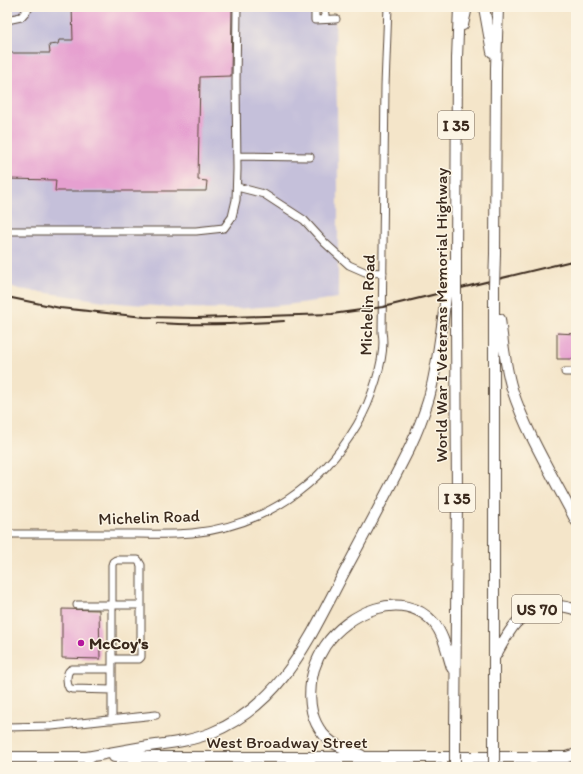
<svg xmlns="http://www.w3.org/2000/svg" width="583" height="774" viewBox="0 0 583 774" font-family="Itim,sans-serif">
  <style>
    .industrial { fill: #c5c0da }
    .building { fill: #e6a0d0 }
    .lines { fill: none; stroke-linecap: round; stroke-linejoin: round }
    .minor-casing { stroke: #574638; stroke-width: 9 }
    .highway-casing { stroke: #574638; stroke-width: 12 }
    .minor { stroke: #fff; stroke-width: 7 }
    .highway { stroke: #fff; stroke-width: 10 }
    .rail { stroke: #3b2a1e; stroke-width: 2 }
    .highway-bridge-casing { stroke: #574638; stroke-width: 12; stroke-linecap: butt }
    .highway-bridge { stroke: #fff; stroke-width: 10 }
    .poi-dot { fill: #b5179e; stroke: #fcf5e5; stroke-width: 1.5 }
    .labels { text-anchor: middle; stroke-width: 3; stroke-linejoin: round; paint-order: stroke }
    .shield { fill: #fcf5e5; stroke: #75675a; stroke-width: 1 }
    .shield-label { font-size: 16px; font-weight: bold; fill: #3b2a1e }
    .street-label { font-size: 17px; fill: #3b2a1e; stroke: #fcf5e5 }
    .poi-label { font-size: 17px; font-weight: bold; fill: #3b2a1e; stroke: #fcf5e5; text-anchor: start }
  </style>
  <rect width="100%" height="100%" fill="#fcf5e5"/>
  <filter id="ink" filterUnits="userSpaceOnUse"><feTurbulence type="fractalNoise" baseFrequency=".025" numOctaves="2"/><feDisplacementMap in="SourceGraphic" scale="8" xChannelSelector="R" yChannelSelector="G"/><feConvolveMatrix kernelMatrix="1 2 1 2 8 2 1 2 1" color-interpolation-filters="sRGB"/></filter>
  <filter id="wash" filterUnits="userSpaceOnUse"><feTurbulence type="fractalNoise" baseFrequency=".012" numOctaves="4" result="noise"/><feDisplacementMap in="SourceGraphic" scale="16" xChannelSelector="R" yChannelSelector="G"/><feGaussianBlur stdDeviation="0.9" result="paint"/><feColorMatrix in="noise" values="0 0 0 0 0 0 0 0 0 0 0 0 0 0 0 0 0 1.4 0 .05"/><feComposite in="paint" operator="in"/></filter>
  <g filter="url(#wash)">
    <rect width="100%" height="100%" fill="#f4e5c9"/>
    <path class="industrial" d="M7,7H311L312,19L335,17L338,156V298L286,305L235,309L180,308L119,303L19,289L7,285Z"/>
    <g id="blocks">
      <path class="building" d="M72,7H232L231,76L200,77L198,180L207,181L206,191H55L56,180L7,179V53H50L49,45L58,44L59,40H73Z
        M557,333L576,334V359H557Z
        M62,609L99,610L100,659L62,658Z"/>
    </g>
  </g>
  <g filter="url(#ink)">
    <use href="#blocks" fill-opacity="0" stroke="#574638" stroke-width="1"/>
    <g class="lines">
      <g class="minor-casing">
        <path id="minor" d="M315,7V20L336,19
          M324,7L325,15
          M7,20L21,17L30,7
          M237,156L310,157
          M237,187L264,194L304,220L325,243L349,265L365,272L383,273
          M7,231H196L224,228L232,217L236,200L237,169L236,83L237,7
          M565,372H576
          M7,534C44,534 82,534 119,534C143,534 168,535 192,533C264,526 321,486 357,425C370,403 387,357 382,332L385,86L388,7
          M77,605H141
          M112,669H72C66,671 66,682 69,688L72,689L112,690
          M112,720V565L113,562L116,560H138L141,565V657L139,659H112
          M7,727L52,726L156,715"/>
      </g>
      <g class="highway-casing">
        <path id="highway" d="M484,7L492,52
          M463,25L467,7
          M495,254L496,68L498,7
          M456,263L457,58L459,7
          M500,319C503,343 505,366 512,389C527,435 554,478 576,521
          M494,658C501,647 507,633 516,623C531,608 555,601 576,610
          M455,731L457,498L456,319
          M494,733V286
          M361,755C352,751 342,748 333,743C302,721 306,675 325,646C347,613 402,587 434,623C444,635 447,653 452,668
          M7,757H92
          M86,757C107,754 128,749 149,746C170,743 191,741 211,733C284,703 310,636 345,571C367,530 389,489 410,447C417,432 423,417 428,401C436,374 439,346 443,319
          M114,757H567L576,754"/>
      </g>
      <use href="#minor" class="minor"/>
      <use href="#highway" class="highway"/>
      <path class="rail" d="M7,297L60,308L144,317L196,318L332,314L383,307L576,260
        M158,323C200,326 242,324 284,321"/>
      <g class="highway-bridge-casing">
        <path id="highway-bridge" d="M456,263V319
          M494,286L495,254
          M443,319L450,265
          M455,731V767
          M494,767V733"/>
      </g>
      <use href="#highway-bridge" class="highway-bridge"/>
    </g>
  </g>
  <circle class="poi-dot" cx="81" cy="643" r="4"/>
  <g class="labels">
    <g class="shield">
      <rect x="438" y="111" width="36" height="28" rx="3"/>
      <rect x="439" y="484" width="36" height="28" rx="3"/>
      <rect x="512" y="595" width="50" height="28" rx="3"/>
    </g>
    <g class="shield-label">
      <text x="456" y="131">I 35</text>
      <text x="457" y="504">I 35</text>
      <text x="537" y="615">US 70</text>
    </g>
    <g class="street-label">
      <text transform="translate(367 305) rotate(-88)" y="6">Michelin Road</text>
      <text transform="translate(441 315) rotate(-90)" y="6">World War I Veterans Memorial Highway</text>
      <text transform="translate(149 517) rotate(-2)" y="6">Michelin Road</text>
      <text x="287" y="748">West Broadway Street</text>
    </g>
    <g class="poi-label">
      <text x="89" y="649">McCoy's</text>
    </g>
  </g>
  <rect width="583" height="774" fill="none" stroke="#fcf5e5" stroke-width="24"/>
</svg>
